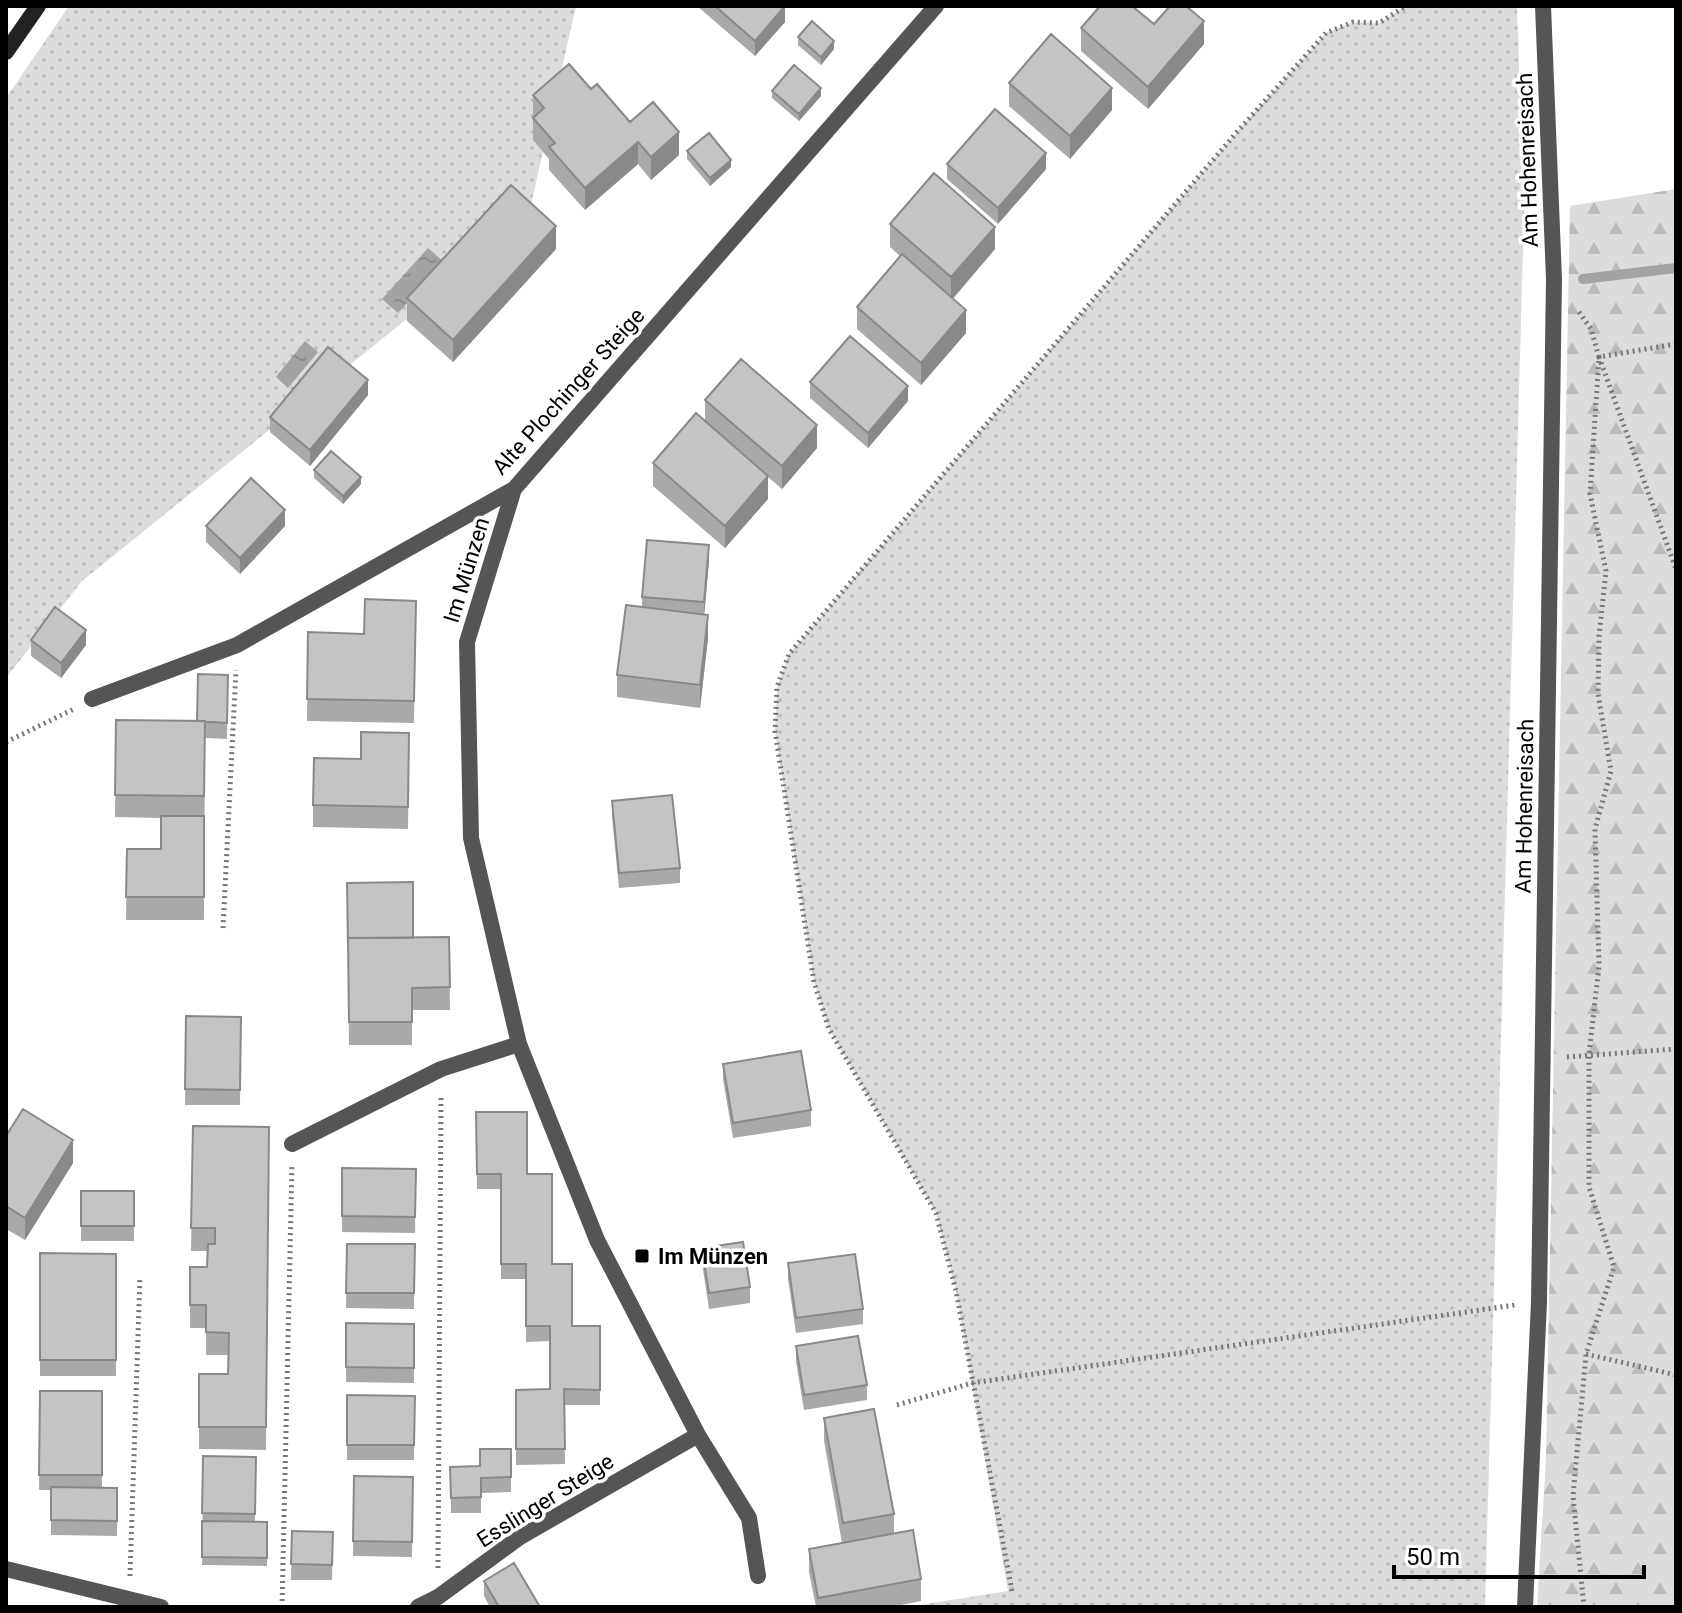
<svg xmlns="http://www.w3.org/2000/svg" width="1682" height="1613" viewBox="0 0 1682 1613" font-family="Roboto,sans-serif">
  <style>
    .grass { fill: url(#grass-dots) }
    .forest { fill: url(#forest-firs) }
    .water { fill: url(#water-ripples) }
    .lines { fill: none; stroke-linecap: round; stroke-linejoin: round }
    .stream { stroke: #a3a3a3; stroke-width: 10 }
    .path { stroke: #777; stroke-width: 5; stroke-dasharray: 2 4; stroke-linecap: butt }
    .street { stroke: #555; stroke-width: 16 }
    .secondary { stroke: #222; stroke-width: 16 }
    .wall { fill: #a9a9a9 }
    .shaded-wall { fill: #898989 }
    .building { fill: #c4c4c4; stroke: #898989; stroke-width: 2 }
    .poi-dot { fill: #000; stroke: #fff; stroke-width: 3 }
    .labels { text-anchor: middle; stroke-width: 7; stroke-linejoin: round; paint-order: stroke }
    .street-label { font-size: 22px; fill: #000; stroke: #fff }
    .poi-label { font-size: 22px; font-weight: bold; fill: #000; stroke: #fff; text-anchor: start }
  </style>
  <defs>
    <pattern id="grass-dots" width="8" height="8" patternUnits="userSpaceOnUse" patternTransform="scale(2)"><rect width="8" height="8" fill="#dcdcdc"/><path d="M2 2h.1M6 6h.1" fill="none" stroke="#bbb" stroke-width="1.8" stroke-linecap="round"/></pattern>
    <pattern id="forest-firs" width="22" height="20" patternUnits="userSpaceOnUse" patternTransform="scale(2)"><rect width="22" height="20" fill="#dcdcdc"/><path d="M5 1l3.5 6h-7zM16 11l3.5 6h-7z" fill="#bbb"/></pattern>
    <pattern id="water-ripples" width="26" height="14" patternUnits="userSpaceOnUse" patternTransform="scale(2)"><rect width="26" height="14" fill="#a3a3a3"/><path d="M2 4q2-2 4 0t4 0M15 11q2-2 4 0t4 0" fill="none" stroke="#8b8b8b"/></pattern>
  </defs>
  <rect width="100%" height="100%" fill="#fff"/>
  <path class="grass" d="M69,6H576L527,222L82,581L6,678V98Z
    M1406,6H1517L1524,213L1485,1607H907L1008,1591L956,1291L936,1213L829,1029L814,982L775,731L777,687L789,654L1237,132L1326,33L1353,22L1379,23Z"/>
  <path class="forest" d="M1676,189V1607H1537L1546,1458L1570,206Z"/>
  <path class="water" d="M428,248L444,262L398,313L382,299Z
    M305,341L318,352L288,388L276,377Z"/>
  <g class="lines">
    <path class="stream" d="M1583,279L1676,268"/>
    <path class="path" d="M1579,312L1591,329L1599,357L1590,494L1606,571L1599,636L1598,694L1611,771L1595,829L1599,966L1589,1054V1187L1614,1267L1586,1354L1573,1496L1584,1607
      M1676,344L1599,357L1676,569
      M6,742L74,709
      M223,928L236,670
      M1567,1057L1676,1049
      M1586,1354L1676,1375
      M897,1405L972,1383L1515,1305
      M438,1568L441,1094
      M130,1576L140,1277
      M1012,1591L956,1291L936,1213L829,1029L814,982L775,731L777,687L789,654L1237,132L1326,33L1353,22L1379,23L1406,6
      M282,1607L292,1165"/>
    <path class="street" d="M514,489L467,642L471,838L519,1044L597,1240L698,1435L749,1518L758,1576
      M92,699L237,645L514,489L936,6
      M292,1144L441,1069L519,1044
      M6,1569L161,1607
      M418,1607L438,1597L520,1537L698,1435
      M1525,1607L1539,1302L1554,279L1543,6"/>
    <path class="secondary" d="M6,52L38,6"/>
  </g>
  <path class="wall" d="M697,6H785V22L755,56Z
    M1154,24L1204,44L1148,109L1081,51V28Z
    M798,37L834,49L821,65L798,45Z
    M1009,83L1112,110L1070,159L1009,106Z
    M591,89L630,122L679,155L651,180L638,164L585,210L549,170V159L533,140V95Z
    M772,91L821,96L799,121L772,98Z
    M687,151L731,167L710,186L687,159Z
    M947,164L1046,169L998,224L947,179Z
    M890,224L995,249L953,299L966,333L921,385L857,329V307L900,256L890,247Z
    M556,249L453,362L407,321V298Z
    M810,382L908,401L868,448L810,398Z
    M368,395L310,466L270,432V417Z
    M705,400L817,448L782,489L768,477V499L725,548L653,486V463L705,421Z
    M314,470L361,484L343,504L314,478Z
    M206,526H285L240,574L206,542Z
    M709,560L704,615L708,638L700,708L617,697V675L642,607V597Z
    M416,601L414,723L307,721L308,632L364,634Z
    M31,640L86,645L61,678L31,656Z
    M228,690L227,739L205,738L204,920H126L127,849H161V818L115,817L116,720L197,721Z
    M409,733L408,829L313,827V805L361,759Z
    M612,801L680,868V883L619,888L612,816Z
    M347,883L413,938L449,937L450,1010H412V1045H349Z
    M186,1016L241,1017L240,1105H185Z
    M723,1064L811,1110V1126L733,1138L723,1079Z
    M476,1112L527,1174L552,1264L572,1326H600V1405H564L565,1464L516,1465V1390L550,1389V1341L526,1342V1279H501V1189H477Z
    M193,1126L269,1127L266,1450L199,1449V1374H228V1355H206V1328H190V1267H207L208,1251H191Z
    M6,1136L73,1163L25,1240L6,1229Z
    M342,1168L416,1169L415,1233L342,1232Z
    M81,1191H134V1241H81Z
    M347,1244H415L414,1309L346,1308Z
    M702,1248L750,1287V1303L709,1309L702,1263Z
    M40,1253L116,1254V1376H40Z
    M788,1263L863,1309V1324L796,1333L788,1279Z
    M346,1323L414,1324V1383L346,1382Z
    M796,1346L867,1385V1400L804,1410L796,1362Z
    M40,1391H102V1488H117V1536L51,1535V1490H39Z
    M347,1395L415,1396L414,1460H347Z
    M824,1418L894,1514V1533L921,1579V1601L891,1607H816L809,1572V1549L842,1543L824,1441Z
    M511,1449V1492L481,1493V1513H451L450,1467L480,1466Z
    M203,1456L256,1457L255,1521L267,1522V1566L202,1565Z
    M354,1476L413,1477L412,1557L353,1556Z
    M292,1531L333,1532L332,1580H291Z
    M484,1581L540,1607H490L484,1596Z"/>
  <path class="shaded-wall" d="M785,6V22L755,56V41Z
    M1204,21V44L1148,109V87Z
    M834,41V49L821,65V57Z
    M821,88V96L799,121V114Z
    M1112,88V110L1070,159V136Z
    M679,132V155L651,180V157Z
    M638,142V164L585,210V188Z
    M1046,153V169L998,224V208Z
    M731,160V167L710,186V178Z
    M556,226V249L453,362V340Z
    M995,227V249L951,300V277Z
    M966,310V333L921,385V363Z
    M368,380V395L310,466V450Z
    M908,386V401L868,448V433Z
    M817,425V448L782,489V466Z
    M768,476V499L725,548V526Z
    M361,477V484L343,504V496Z
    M285,510V526L240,574V558Z
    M709,545V560L704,618V602Z
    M708,615V638L700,708V685Z
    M86,630V645L61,678V663Z
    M73,1140V1163L25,1240V1218Z"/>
  <path class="building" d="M715,6H785L755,41Z
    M1100,6H1132L1154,24L1170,6H1186L1204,21L1148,87L1081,28Z
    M812,21L834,41L821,57L798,37Z
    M1051,34L1112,88L1070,136L1009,83Z
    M569,64L591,89L597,84L630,122L653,102L679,132L651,157L638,142L585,188L549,147L555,143L533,118L544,108L533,95Z
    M794,65L821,88L799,114L772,91Z
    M995,109L1046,153L998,208L947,164Z
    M709,133L731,160L710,178L687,151Z
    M934,173L995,227L951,277L890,224Z
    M511,185L556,226L453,340L407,298Z
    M902,254L966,310L921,363L857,307Z
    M850,336L908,386L868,433L810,382Z
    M328,347L368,380L310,450L270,417Z
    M741,359L817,425L782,466L705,400Z
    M696,413L768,476L725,526L653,463Z
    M331,451L361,477L343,496L314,470Z
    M251,478L285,510L240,558L206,526Z
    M647,540L709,545L704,602L642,597Z
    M365,599L416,601L414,701L307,699L308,632L364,634Z
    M626,605L708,615L700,685L617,675Z
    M55,607L86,630L61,663L31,640Z
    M198,674L228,675L227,723L197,721Z
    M116,720L205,721L204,796L115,795Z
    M361,732L409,733L408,807L313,805L314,758L361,759Z
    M672,795L680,868L619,873L612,801Z
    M161,816H204V897H126L127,849H161Z
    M413,882V938H348V945L347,883Z
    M449,937L450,987L412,988V1022H349L348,938Z
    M186,1016L241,1017L240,1090L185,1089Z
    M801,1051L811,1110L733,1123L723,1064Z
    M23,1109L73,1140L25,1218L6,1206V1136Z
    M476,1112H527V1174H552V1264H572V1326H600V1390L564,1389L565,1449H516V1390L550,1389V1326H526V1264H501V1174H477Z
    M193,1126L269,1127L266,1427H199V1374H228L229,1333L206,1332V1305H190V1267H207L208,1244H215V1228H191Z
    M342,1168L416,1169L415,1217L342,1216Z
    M81,1191H134V1226H81Z
    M743,1242L750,1287L709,1293L702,1248Z
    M347,1244H415L414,1293H346Z
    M40,1253L116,1254V1360H40Z
    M855,1254L863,1309L796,1318L788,1263Z
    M346,1323L414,1324V1368L346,1367Z
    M858,1336L867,1385L804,1395L796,1346Z
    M40,1391H102V1475H39Z
    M347,1395L415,1396L414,1445H347Z
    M874,1409L894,1514L843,1523L824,1418Z
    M480,1449H511V1477L481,1478V1497L451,1498L450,1467L480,1466Z
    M203,1456L256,1457L255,1514L202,1513Z
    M354,1476L413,1477L412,1542L353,1541Z
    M51,1487L117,1488V1521L51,1520Z
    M202,1521L267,1522V1558L202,1557Z
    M913,1530L921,1579L818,1598L809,1549Z
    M292,1531L333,1532L332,1565L291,1564Z
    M514,1563L540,1607H499L484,1581Z"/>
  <rect class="poi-dot" x="634" y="1248" width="16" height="16" rx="4"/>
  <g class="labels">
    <g class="street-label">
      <text transform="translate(1527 160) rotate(-92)" y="8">Am Hohenreisach</text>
      <text transform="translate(568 391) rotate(-48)" y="8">Alte Plochinger Steige</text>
      <text transform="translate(466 570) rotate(-73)" y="8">Im Münzen</text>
      <text transform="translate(1524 806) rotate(-89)" y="8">Am Hohenreisach</text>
      <text transform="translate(545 1500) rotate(-32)" y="8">Esslinger Steige</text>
    </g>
    <g class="poi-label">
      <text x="658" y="1264">Im Münzen</text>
    </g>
  </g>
  <rect width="1682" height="1613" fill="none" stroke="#000000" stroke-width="16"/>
  <path d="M1394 1565v12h250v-12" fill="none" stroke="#000000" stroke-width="4"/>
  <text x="1406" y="1565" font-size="24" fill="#000000" stroke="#ffffff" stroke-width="6" paint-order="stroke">50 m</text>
</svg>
